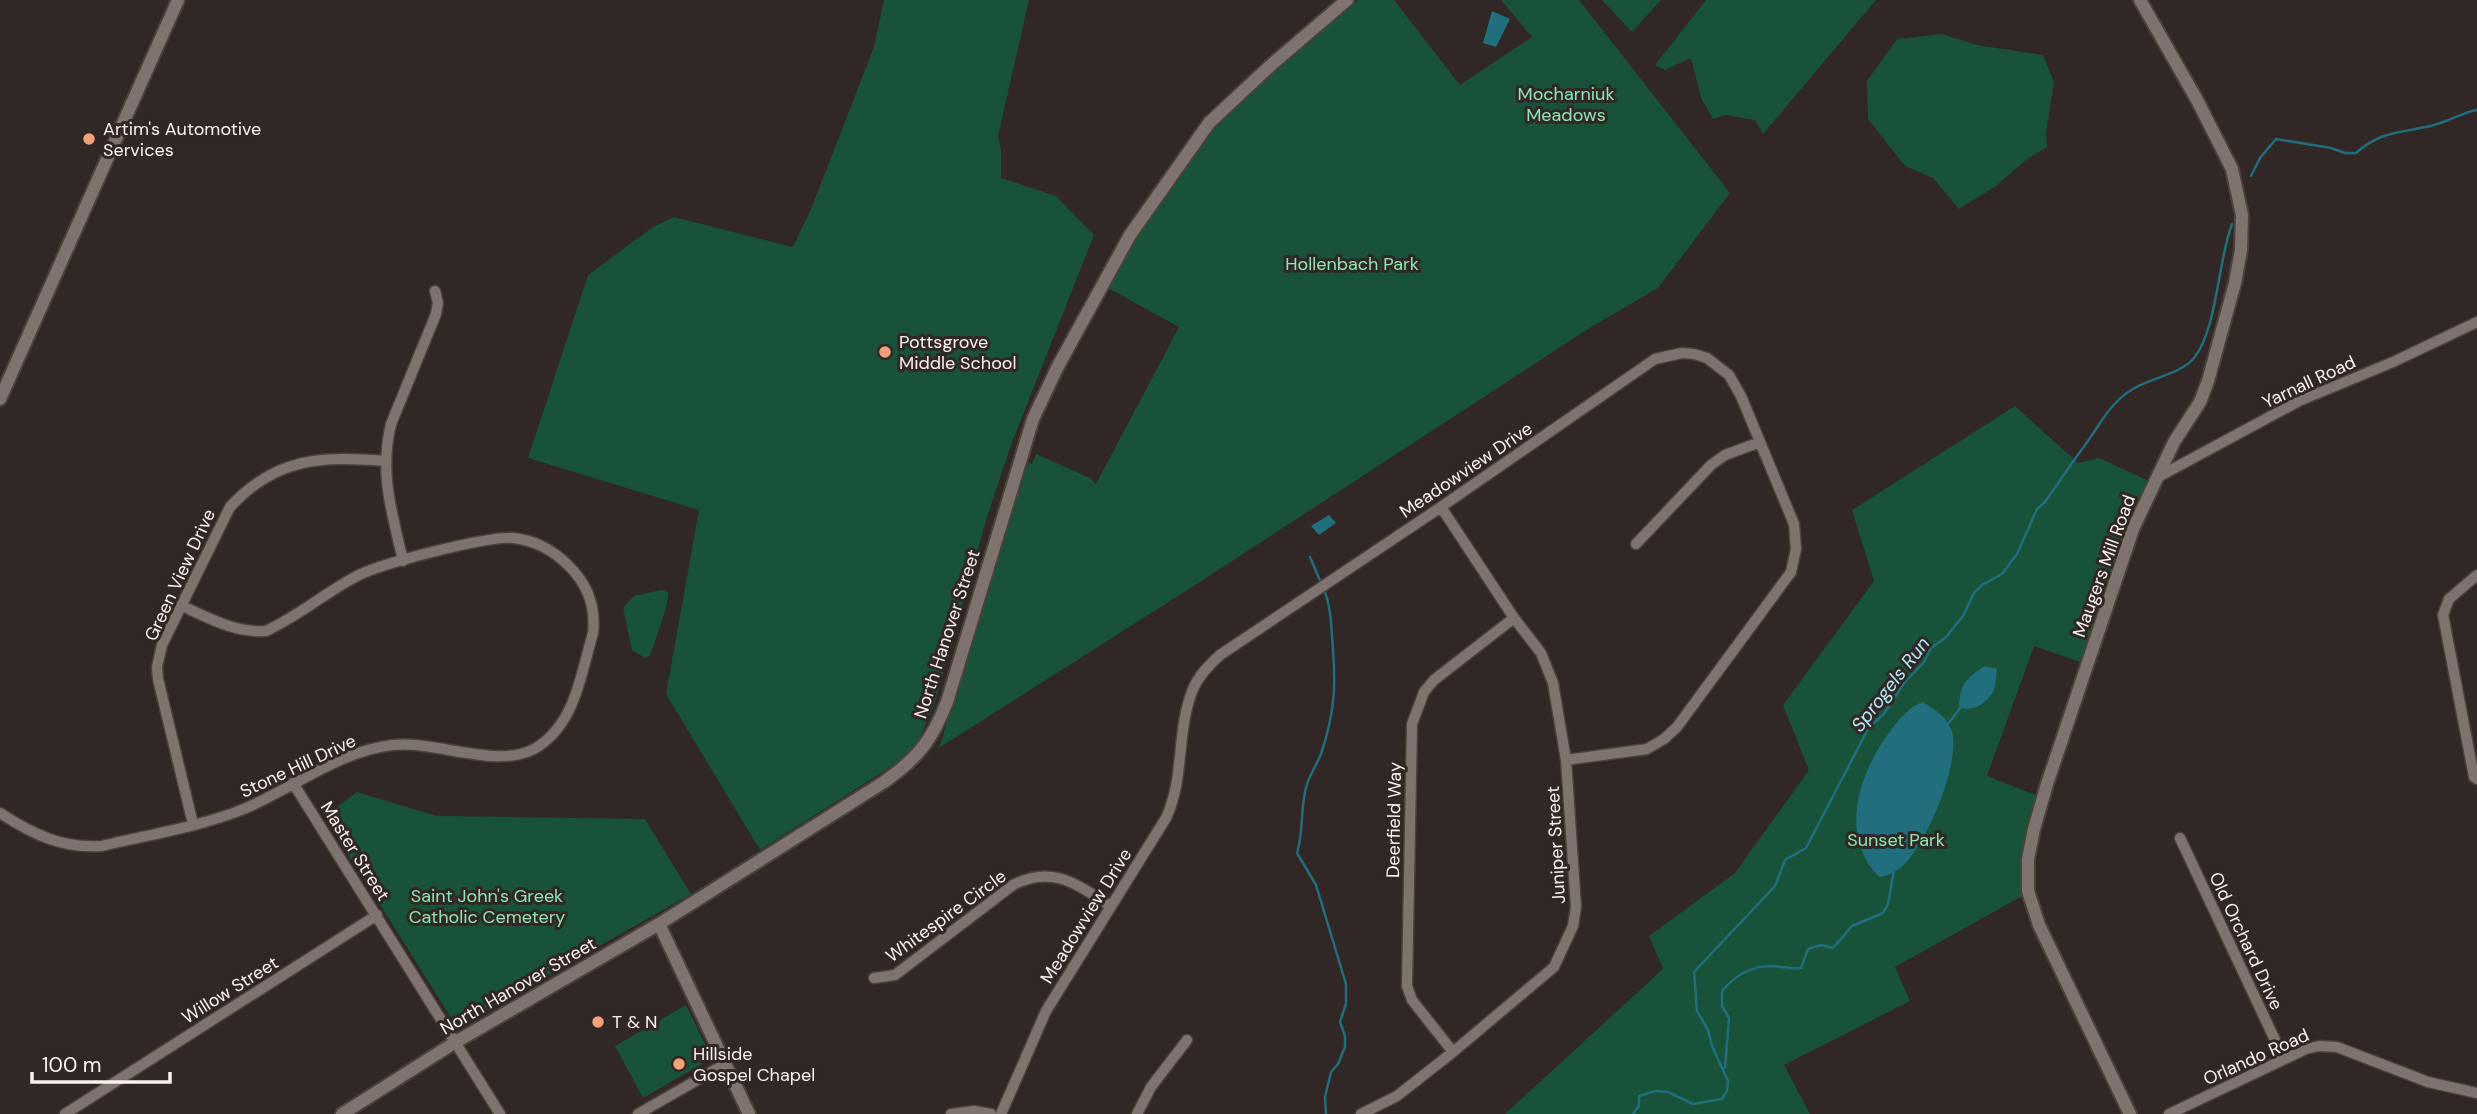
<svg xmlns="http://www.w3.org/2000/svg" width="2477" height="1114" viewBox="0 0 2477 1114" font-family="'DM Sans',sans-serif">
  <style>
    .green { fill: #185238 }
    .water { fill: #216e7f }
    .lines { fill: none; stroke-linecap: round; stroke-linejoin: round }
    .stream { stroke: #216e7f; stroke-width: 2.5 }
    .minor-casing { stroke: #4a423f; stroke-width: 13 }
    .tertiary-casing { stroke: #4a423f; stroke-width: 16 }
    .minor { stroke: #7f736f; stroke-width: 10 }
    .tertiary { stroke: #7f736f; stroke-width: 12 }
    .poi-dot { fill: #f1a27b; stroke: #312724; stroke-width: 2.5 }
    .labels { text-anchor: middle; stroke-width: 6; stroke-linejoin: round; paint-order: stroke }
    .park-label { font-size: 18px; fill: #8ee5b7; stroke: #312724 }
    .poi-label { font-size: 18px; fill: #f9f2f0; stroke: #312724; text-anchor: start }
    .street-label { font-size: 18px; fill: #f9f2f0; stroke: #312724 }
    .water-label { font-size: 19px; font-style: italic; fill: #afebfb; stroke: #312724 }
  </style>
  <rect width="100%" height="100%" fill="#312724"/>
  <path class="green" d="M884,0H1029L998,136L1001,150V178L1056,196L1094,235L1011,445L987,517L934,706L916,746L892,766L760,850L666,694L699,510L528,458L588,275L653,227L674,217L793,247L811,209L874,47Z
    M1358,0H1394L1460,85L1532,37L1501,0H1579L1730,193L1658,288L1588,329L1203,580L939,748L1028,462L1032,464L1036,454L1090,478L1096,484L1179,327L1106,287L1139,230L1214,124L1334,17Z
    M1602,0H1661L1632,32Z
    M1706,0H1876L1763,134L1755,120L1725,115L1713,119L1701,98L1691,58L1665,70L1655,65Z
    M1942,34L1977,45L2043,55L2054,82L2046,133L2047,147L2027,159L1996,186L1959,209L1933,178L1905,166L1868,119L1867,81L1897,39Z
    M2015,406L2078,463L2099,458L2149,481L2126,529L2080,662L2034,646L1987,776L2038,796C2027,830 2020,859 2024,895L1895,967L1910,1001L1784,1065L1810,1114H1505L1663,969L1649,936L1735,873L1809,770L1783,705L1874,581L1852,510Z
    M661,590L668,592C670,601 654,645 650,656L645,658L632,650L623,608L634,596Z
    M357,792L436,816L645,819L691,894L457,1027L324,816Z
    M686,1005L712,1058L643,1098L615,1046Z"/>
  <path class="water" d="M1492,11L1510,19L1496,47L1483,43Z
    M1329,515L1336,523L1319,535L1311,526Z
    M1985,666L1997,669C1996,675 1996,681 1995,687C1991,701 1972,714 1959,707C1960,684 1966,678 1985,666Z
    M1923,702C1935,710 1948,717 1952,732C1960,763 1930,833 1910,858C1902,868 1891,876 1879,877C1837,834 1860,771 1891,730C1900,719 1909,706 1923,702Z"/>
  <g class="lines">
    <path class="stream" d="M2251,176L2260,158L2276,139L2331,148L2345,153H2356C2381,130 2404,133 2434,125C2449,121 2462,113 2477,110
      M1310,557L1321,583
      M1324,589C1330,605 1331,619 1332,636C1336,683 1336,709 1321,754C1317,764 1311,773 1307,784C1300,806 1304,830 1297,853L1316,885L1346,984V1004L1340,1022L1345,1036V1047L1338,1064L1331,1072L1325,1097L1326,1114
      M1948,724L1961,707
      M1725,1068L1729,1018L1722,1006V991C1736,975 1750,966 1772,966C1783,966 1791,970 1801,968L1808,949L1821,945L1833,948L1852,926L1883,913L1888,904L1894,870
      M1633,1114L1639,1106V1096L1655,1091L1668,1092L1693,1104L1722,1099L1727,1091L1728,1081L1712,1046L1708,1030L1697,1011L1694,972L1775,886L1785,860L1806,848L1869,727L1883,715L1905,682L1924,662L1931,648L1946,637L1963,616L1974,593L1982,585L2002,574L2017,554L2037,509L2045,502C2059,482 2073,461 2088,441C2101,422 2112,401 2133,389C2150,378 2181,374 2194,358C2217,330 2218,260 2232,224"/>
    <g class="minor-casing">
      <path id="minor" d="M2158,477L2299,401L2393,362L2477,322
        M1636,544L1711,465L1725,455L1760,442
        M403,561C392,512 379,474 391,424L436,314L438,303L435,291
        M2477,575L2449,599L2443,615L2474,777L2477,779
        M293,783L500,1114
        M0,813C32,834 63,849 102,846C147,835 204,826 246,808C295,787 339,751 393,745C437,740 502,772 539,746C576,721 581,673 593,633C596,607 588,585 569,566C554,551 534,540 513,538C487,536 382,563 357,576C326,592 299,616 266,631C235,633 209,618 182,606
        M193,824L158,679L157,667L162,645L230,507C276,457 322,456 385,461
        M2180,838L2284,1059
        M874,978L895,975L1013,885C1053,864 1077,885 1111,906
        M1453,1052L1412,1000L1407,986L1412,724L1424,692L1434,680L1514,618
        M65,1114L377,915
        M638,1114L725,1064
        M951,1114L974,1111L991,1114
        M1001,1114L1046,1011L1166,818C1185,778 1176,730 1193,689C1199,675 1209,665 1220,655L1441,507L1655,359L1682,353L1694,354L1707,358L1729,375L1741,396L1794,524L1796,549L1791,572L1677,727L1664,739L1647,749L1566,760
        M1137,1114L1151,1087L1187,1040
        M1361,1114L1397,1096L1453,1052L1554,967L1573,926L1576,907L1566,760L1553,683L1541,653L1514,618L1441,507
        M2169,1114L2306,1049L2319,1046L2337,1047L2428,1082L2477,1093"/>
    </g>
    <g class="tertiary-casing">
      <path id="tertiary" d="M0,399L178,0
        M659,924L749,1114
        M342,1114L454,1043L659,924L884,782C918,758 932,740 947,702L1033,419L1057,368L1130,235L1209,123L1270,66L1347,0
        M2130,1114L2039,925L2028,891V859L2034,829L2047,784L2133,529L2174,442L2200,402L2208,381L2235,283L2241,250L2242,215L2232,169L2197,100L2140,0"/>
    </g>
    <use href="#minor" class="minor"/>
    <use href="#tertiary" class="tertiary"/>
  </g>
  <g class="poi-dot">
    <circle cx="89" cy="139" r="7"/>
    <circle cx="885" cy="352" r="7"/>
    <circle cx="598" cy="1022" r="7"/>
    <circle cx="679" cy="1064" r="7"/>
  </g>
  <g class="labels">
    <g class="park-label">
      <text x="1566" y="100">Mocharniuk<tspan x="1566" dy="21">Meadows</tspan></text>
      <text x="1352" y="270">Hollenbach Park</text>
      <text x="1896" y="846">Sunset Park</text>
      <text x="487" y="902">Saint John's Greek<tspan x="487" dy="21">Catholic Cemetery</tspan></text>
    </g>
    <g class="poi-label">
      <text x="103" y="135">Artim's Automotive<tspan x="103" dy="21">Services</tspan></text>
      <text x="899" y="348">Pottsgrove<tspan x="899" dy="21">Middle School</tspan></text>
      <text x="612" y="1028">T &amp; N</text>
      <text x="693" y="1060">Hillside<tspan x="693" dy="21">Gospel Chapel</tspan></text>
    </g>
    <g class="street-label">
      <text transform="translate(2309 382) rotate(-25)" y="6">Yarnall Road</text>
      <text transform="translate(1466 470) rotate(-34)" y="6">Meadowview Drive</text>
      <text transform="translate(2104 566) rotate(-70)" y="6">Maugers Mill Road</text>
      <text transform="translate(180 575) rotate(-65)" y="6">Green View Drive</text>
      <text transform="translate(947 634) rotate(-72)" y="6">North Hanover Street</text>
      <text transform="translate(298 766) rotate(-25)" y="6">Stone Hill Drive</text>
      <text transform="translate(1394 820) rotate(-89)" y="6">Deerfield Way</text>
      <text transform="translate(1556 845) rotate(-93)" y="6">Juniper Street</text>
      <text transform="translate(355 851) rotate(58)" y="6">Master Street</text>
      <text transform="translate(946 916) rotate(-36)" y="6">Whitespire Circle</text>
      <text transform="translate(1086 916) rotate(-58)" y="6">Meadowview Drive</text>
      <text transform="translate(2246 941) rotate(65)" y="6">Old Orchard Drive</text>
      <text transform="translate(518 986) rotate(-30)" y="6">North Hanover Street</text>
      <text transform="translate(230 990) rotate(-32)" y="6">Willow Street</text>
      <text transform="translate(2256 1057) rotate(-24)" y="6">Orlando Road</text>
    </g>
    <g class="water-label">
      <text transform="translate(1890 684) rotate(-52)" y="7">Sprogels Run</text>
    </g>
  </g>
  <path d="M32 1072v10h138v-10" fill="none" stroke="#f9f2f0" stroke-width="3.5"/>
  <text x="42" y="1072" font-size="21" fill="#f9f2f0" stroke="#312724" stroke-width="5" paint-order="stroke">100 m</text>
</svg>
